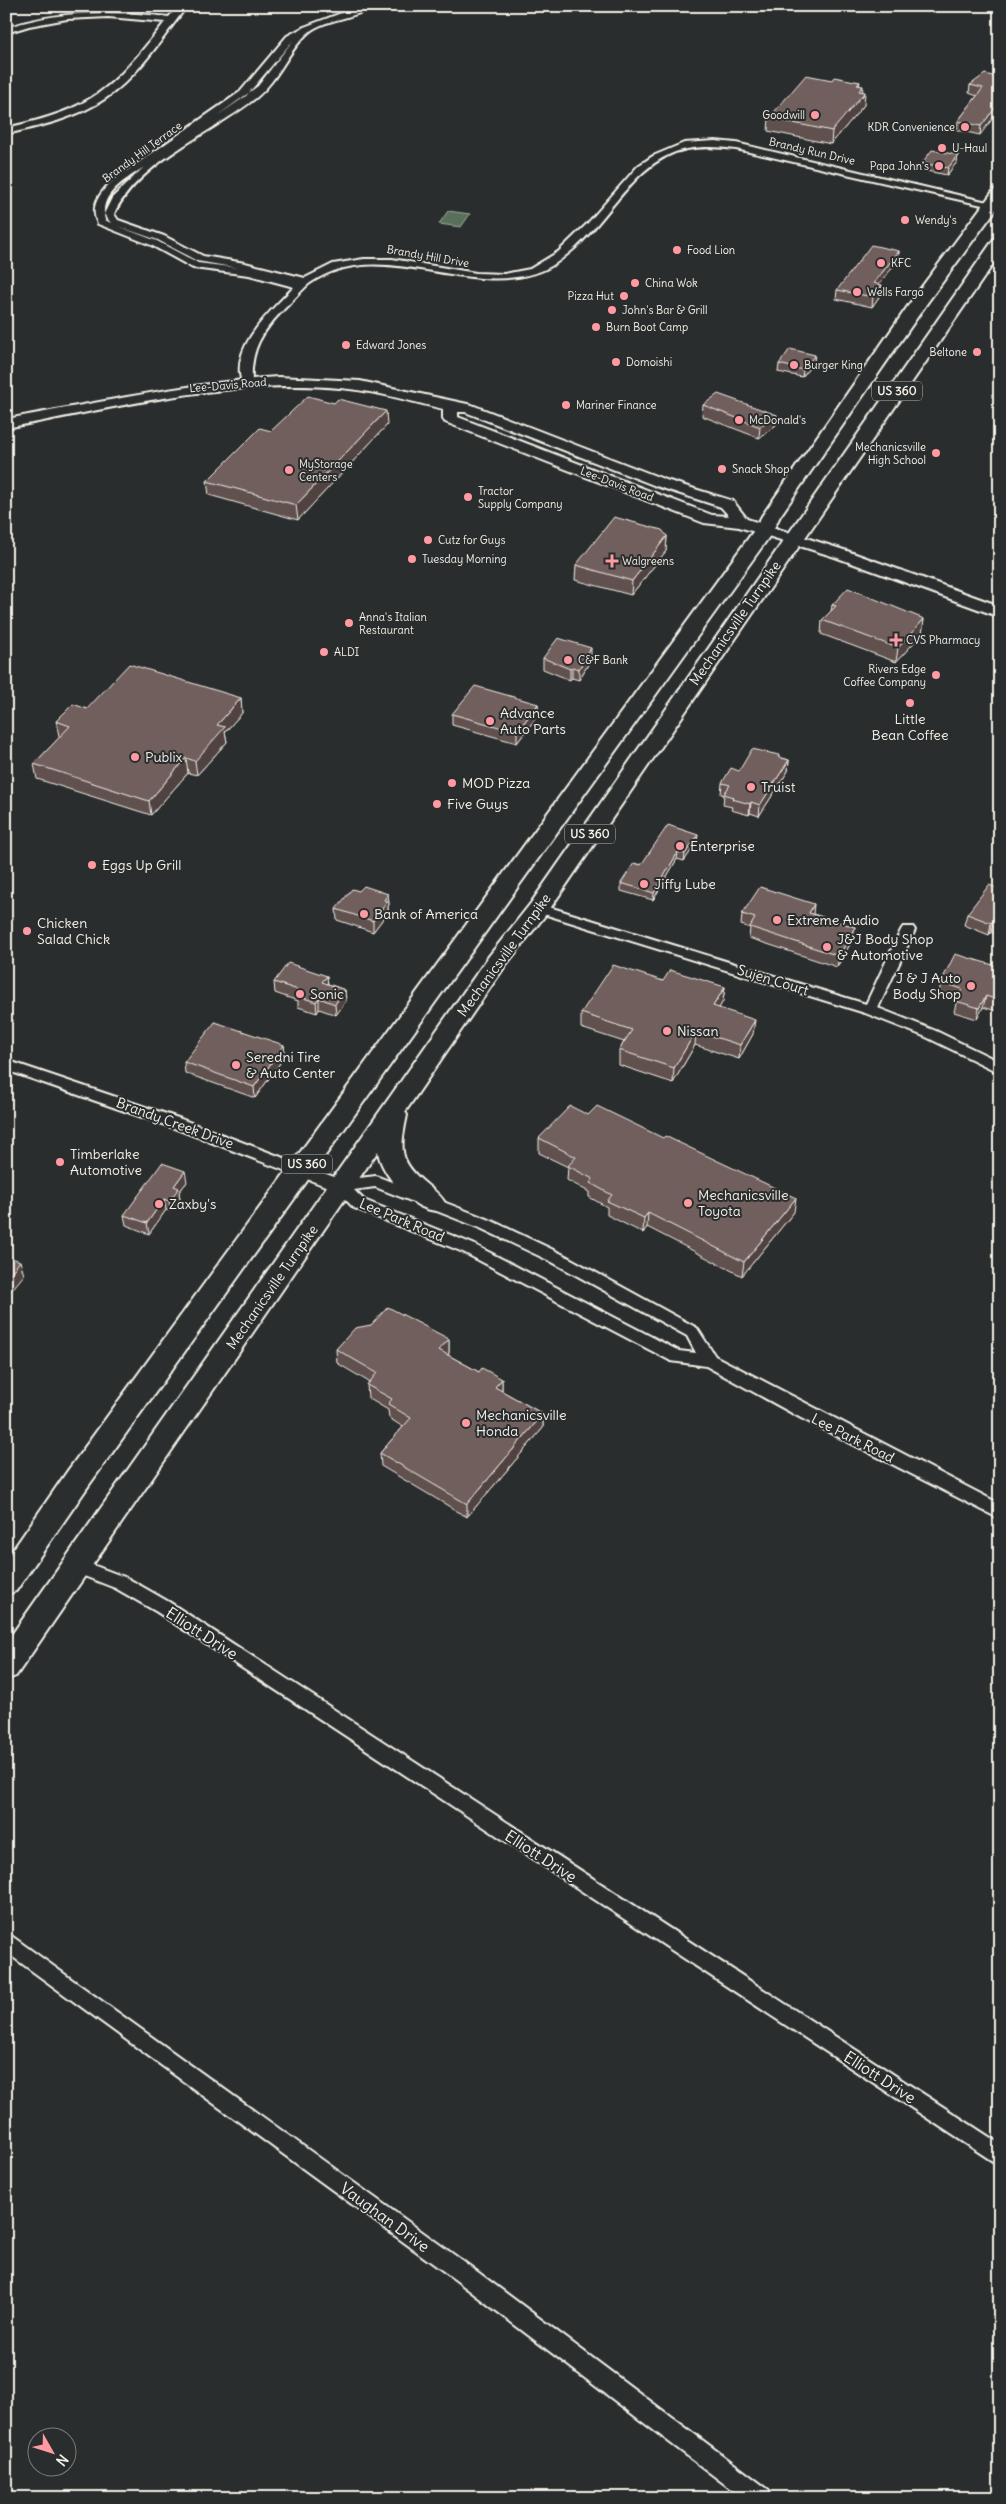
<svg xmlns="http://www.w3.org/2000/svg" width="1006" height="2504" viewBox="0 0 1006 2504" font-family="Delius,sans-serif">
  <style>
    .green { fill: #596f5a; stroke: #a6b0a1 }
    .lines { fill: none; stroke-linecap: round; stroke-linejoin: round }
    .minor-casing { stroke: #f4f1e8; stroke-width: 4 }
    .secondary-casing { stroke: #f4f1e8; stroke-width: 4 }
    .trunk-casing { stroke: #f4f1e8; stroke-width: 4 }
    .minor { fill: #2a2d2e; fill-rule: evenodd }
    .secondary { fill: #2a2d2e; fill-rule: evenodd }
    .trunk { fill: #2a2d2e; fill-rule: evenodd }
    .wall { fill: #615150; stroke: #f4f1e8 }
    .shaded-wall { fill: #4f4241; stroke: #f4f1e8 }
    .building { fill: #715e5d; stroke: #f4f1e8 }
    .poi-dot { fill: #ff9aa2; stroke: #2a2d2e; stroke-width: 2 }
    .labels { text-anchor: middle; stroke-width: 4; stroke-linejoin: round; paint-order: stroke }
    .far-poi-label { font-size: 11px; fill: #f4f1e8; stroke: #2a2d2e; text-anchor: start }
    .far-street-label { font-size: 11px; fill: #f4f1e8; stroke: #2a2d2e }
    .shield { fill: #2a2d2e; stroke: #b7b6b0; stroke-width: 1 }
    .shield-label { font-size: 12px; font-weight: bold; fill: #f4f1e8 }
    .street-label { font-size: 14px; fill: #f4f1e8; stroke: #2a2d2e }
    .poi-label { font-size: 14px; fill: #f4f1e8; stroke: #2a2d2e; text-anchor: start }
    .near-street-label { font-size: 16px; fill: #f4f1e8; stroke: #2a2d2e }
  </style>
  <rect width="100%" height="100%" fill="#2a2d2e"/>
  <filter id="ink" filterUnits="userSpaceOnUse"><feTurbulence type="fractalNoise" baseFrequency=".02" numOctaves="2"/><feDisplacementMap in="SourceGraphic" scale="10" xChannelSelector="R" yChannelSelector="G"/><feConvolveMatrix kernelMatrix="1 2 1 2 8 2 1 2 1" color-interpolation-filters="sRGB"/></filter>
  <g filter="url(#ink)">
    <path class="green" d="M448,211L470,214L461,227L439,224Z"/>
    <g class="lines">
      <g class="minor-casing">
        <path id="minor" d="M178,6H187C163,37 139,75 106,98C77,118 41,126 6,134V128C93,109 112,90 165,22L108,17L67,19L29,26L6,33V28C60,10 113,11 169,17Z
          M360,6H372C356,19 324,19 309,32C288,50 279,79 257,97C213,133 139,161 114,214L118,220L164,236L203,256L245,263L305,278L333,264L364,259H392L476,273L504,274L530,269L558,252L587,224L638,166L653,156L684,143L715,141L736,143L996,204L991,207L736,149C720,147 703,146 687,149C639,157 610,216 576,247C564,257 551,269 535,273C461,296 379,236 310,283C301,290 293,301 284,309C262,331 250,350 252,382L247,385L243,384C227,349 273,309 294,287L249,275L193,268L151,245L98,224C89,207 100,193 112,181L240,92L287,36L304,27ZM294,39L258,86L217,116L246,96ZM144,167L112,198L104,214L111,223L105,220C98,193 126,180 144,167ZM117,226L158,240L197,261L238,268L198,263L157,241Z
          M539,904L866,1004L901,930L903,927H913L915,930L878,1008L936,1031L1000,1062V1073L926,1037L865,1013L534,911L532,908L534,905Z
          M6,1060L181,1119L342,1180L376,1176L490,1220L562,1254L697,1328L715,1356L1000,1504V1519L801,1418L706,1366L671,1361L463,1252L354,1208L336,1190L171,1127L6,1070ZM375,1187L480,1228L552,1262L687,1336L696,1353L679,1351L473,1244L364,1200L354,1190Z
          M77,1559L127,1578L169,1602L1000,2144V2166L157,1612L115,1588L71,1571L69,1566L71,1561Z
          M6,1932L471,2267L769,2490L772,2498H743L457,2281L6,1952Z"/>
      </g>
      <g class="secondary-casing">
        <path id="secondary" d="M278,377L360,381L472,405L666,480L733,501L747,519L847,551L1000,606V617L835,557L739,527L704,523L445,422L443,419V409C409,401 376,391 340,388C227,378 116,408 6,428V419C97,403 186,383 278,377ZM458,412H465L656,486L721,507L729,516L712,515L458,417Z"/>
      </g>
      <g class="trunk-casing">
        <path id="trunk" d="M1000,188V204L927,303L780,516L771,534L89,1485L16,1591L6,1595V1560L69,1469L755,529L762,516L915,296L994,190Z
          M1000,237V254L547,913L505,966L405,1112L407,1115C400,1149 398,1161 426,1184C433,1190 441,1195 445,1203L442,1210C417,1217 380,1174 378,1151L16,1676L6,1680V1643L489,956L531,903L994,239Z"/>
      </g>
      <use href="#minor" class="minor"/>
      <use href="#secondary" class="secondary"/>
      <use href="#trunk" class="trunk"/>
    </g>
    <path class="wall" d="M1000,34V46L997,45L999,35Z
      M1000,78L980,135L957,130L958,121L977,96L969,93L970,85Z
      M832,80L860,82L859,86L864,105L831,144L768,131L769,118Z
      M958,155L957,162L947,175L921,170L922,163Z
      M899,251L898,261L879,284L881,294L872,307L836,299L837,290Z
      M814,362L802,377L778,372L779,364Z
      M334,403L387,425L298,520L209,495L207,481L271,431Z
      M703,405L777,415L776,425L759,438L702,416Z
      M667,536L666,551L631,595L575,580L576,565Z
      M832,605L924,619L922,634L896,662L821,634L822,620L831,611Z
      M543,658L591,659L579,680L572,678L570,680L543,669Z
      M241,698L242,713L225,732L227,742L197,775L188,773L151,815L37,779L34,764L60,737L59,736L56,721L87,709Z
      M538,704V715L517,743L452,725V714Z
      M779,757L789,760L788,771L759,816L750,813L749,815L731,810L732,807L723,805L724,795L721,794L722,783L739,771Z
      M697,842L684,861L677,859L653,900L621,891V883L641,865Z
      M1000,889V935L991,932L989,935L964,925L967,914Z
      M359,891L388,894L389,905L388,906V912L373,932L337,920L336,909Z
      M742,914H813L855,927L853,939L837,967L749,938L750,928L741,925Z
      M1000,967V1012L983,1007L977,1019L954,1012L957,999L939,993L941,982Z
      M327,976L328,984L345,990L346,1001L336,1015L319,1009L317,1013L298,1007V1001L275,993L274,982Z
      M663,981L725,987L723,1001L719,1008L753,1034L739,1059L695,1045L673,1083L619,1065V1050L624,1042L581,1028V1013Z
      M284,1045L285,1056L255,1098L185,1073L184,1062Z
      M588,1115L794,1212L742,1276L647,1227L643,1233L607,1215V1207L589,1197V1192L567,1180L568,1167L539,1153V1138Z
      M187,1182L179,1192L180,1199L171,1211L166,1210L149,1234L126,1225L124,1215Z
      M371,1325L449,1339V1353L448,1355L479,1372L502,1379V1391L543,1414V1428L467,1517L381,1466L380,1453L403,1427L389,1418L388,1410L368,1398L367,1385L369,1382L337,1363L336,1349Z"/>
    <path class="shaded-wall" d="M863,86L862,97L865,92L864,105L831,144L832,131L859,91Z
      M1000,102V109L980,135L981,126Z
      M958,155L957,162L947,175L948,168Z
      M899,251L898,261L872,292L874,283Z
      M882,285L881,294L872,307L873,297Z
      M815,355L814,362L802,377L803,370Z
      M386,411L387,425L298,520L296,505Z
      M777,415L776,425L759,438L760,427Z
      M667,536L666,551L631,595L632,581Z
      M924,619L922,634L896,662L898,648Z
      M591,648V659L579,680V669Z
      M572,667V678L570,680V669Z
      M241,698L242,713L225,732L227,742L197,775L195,761L217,725Z
      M538,704V715L517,743V732Z
      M186,758L188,773L151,815L149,801Z
      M789,760L788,771L759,816L760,805Z
      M751,802L750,813L749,815L750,804Z
      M698,835L697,842L684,861L685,854Z
      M678,852L677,859L653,900L654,893Z
      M388,894L389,905L388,906V912L373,932V921L384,900Z
      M814,904L813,915L809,913Z
      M993,921L991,932L989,935L991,923Z
      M855,927L853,939L837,967L839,956Z
      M327,976L328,987L322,982Z
      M725,987L723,1001L712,1021L713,1006Z
      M345,990L346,1001L336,1015L335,1004Z
      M986,996L983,1007L977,1019L979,1008Z
      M319,998V1009L317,1013L316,1002Z
      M755,1020L753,1034L739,1059L740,1045Z
      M696,1031L695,1045L673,1083L674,1068Z
      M284,1045L285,1056L255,1098L254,1087Z
      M185,1171L187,1182L179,1192L180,1199L171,1211L169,1201L174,1186Z
      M796,1198L794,1212L742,1276L744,1262Z
      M164,1199L166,1210L149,1234L147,1223Z
      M648,1213L647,1227L643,1233L644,1218Z
      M20,1261L24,1275L6,1297V1279Z
      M449,1339V1353L440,1364L439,1350Z
      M502,1379V1393L495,1387Z
      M543,1414V1428L467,1517V1504Z"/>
    <path class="building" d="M985,74L1000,78V102L981,126L958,121L983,88L970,85Z
      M806,75L832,80L834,77L860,82L857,85L863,86L859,91L865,92L832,131L769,118Z
      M932,150L958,155L948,168L922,163Z
      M871,245L899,251L874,283L882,285L873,297L837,290Z
      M790,349L815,355L803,370L779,364Z
      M718,394L777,415L760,427L703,405Z
      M308,396L334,403L338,399L386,411L296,505L207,481L260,428L271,431Z
      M614,517L662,530L667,536L632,581L576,565Z
      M848,588L924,619L898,648L822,620L836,606L832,605Z
      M558,638L591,648L579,669L572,667L570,669L543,658Z
      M129,664L241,698L217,725L225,727L195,761L186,758L149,801L34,764L70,726L56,721L73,704L87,709Z
      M475,686L538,704L517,732L452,714Z
      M752,749L779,755L778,757L789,760L760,805L751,802L750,804L732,799L734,797L724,794L730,785L722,783L731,768L739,771Z
      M668,825L698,835L685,854L678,852L654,893L621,883L634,863L641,865Z
      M989,885L1000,889V923L993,921L991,923L967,914Z
      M364,886L388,894L384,900L388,901L373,921L336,909L352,889L359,891Z
      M760,887L814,904L809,913L855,927L839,956L750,927L755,918L742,914Z
      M955,954L1000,967V1001L986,996L979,1008L956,1001L962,989L941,982Z
      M288,963L327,976L322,982L345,990L335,1004L319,998L316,1002L297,996L301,991L274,982Z
      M613,965L663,981L670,970L725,987L713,1006L755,1020L740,1045L696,1031L674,1068L619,1050L632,1030L581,1013Z
      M215,1022L284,1045L254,1087L184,1062Z
      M570,1106L588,1115L597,1106L663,1138L665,1136L796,1198L744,1262L648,1213L644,1218L607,1201L612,1195L590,1183L593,1179L568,1166L576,1157L539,1138Z
      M162,1163L185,1171L174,1186L179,1188L169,1201L164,1199L147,1223L124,1215Z
      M6,1256L20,1261L6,1279Z
      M388,1307L449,1339L439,1350L479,1372L482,1368L502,1379L495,1387L543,1414L467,1504L380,1453L411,1418L388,1404L392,1399L367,1385L377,1373L336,1349L355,1328L371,1325Z"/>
  </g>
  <g class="poi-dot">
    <circle cx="815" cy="115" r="5"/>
    <circle cx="965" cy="127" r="5"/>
    <circle cx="942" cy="148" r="5"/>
    <circle cx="939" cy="166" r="5"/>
    <circle cx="905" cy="220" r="5"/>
    <circle cx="677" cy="250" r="5"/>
    <circle cx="881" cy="263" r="5"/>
    <circle cx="635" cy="283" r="5"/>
    <circle cx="857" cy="292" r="5"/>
    <circle cx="624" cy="296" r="5"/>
    <circle cx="612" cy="310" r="5"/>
    <circle cx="596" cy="327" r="5"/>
    <circle cx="346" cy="345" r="5"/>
    <circle cx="977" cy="352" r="5"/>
    <circle cx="616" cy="362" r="5"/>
    <circle cx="794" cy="365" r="5"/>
    <circle cx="566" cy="405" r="5"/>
    <circle cx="739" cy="420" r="5"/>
    <circle cx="936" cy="453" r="5"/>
    <circle cx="722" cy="469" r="5"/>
    <circle cx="289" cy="470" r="5"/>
    <circle cx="468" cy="497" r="5"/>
    <circle cx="428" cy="540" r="5"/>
    <circle cx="412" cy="559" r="5"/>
    <path d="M609.5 553.5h5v5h5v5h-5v5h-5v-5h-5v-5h5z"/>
    <circle cx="349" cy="623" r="5"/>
    <path d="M893.5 632.5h5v5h5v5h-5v5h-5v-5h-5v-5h5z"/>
    <circle cx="324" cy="652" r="5"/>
    <circle cx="568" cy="660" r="5"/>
    <circle cx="936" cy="675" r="5"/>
    <circle cx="910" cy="703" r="5"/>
    <circle cx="490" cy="721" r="5"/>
    <circle cx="135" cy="757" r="5"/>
    <circle cx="452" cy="783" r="5"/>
    <circle cx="751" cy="787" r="5"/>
    <circle cx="437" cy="804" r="5"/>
    <circle cx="680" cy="846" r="5"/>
    <circle cx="92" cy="865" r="5"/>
    <circle cx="644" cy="884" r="5"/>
    <circle cx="364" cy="914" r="5"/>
    <circle cx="777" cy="920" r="5"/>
    <circle cx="27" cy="931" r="5"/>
    <circle cx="827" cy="947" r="5"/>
    <circle cx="971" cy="986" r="5"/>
    <circle cx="300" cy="994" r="5"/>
    <circle cx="667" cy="1031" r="5"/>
    <circle cx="236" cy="1065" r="5"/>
    <circle cx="60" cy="1162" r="5"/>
    <circle cx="688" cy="1203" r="5"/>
    <circle cx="159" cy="1204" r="5"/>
    <circle cx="466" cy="1423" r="5"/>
  </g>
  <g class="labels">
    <g class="far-poi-label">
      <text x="805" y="119" text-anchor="end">Goodwill</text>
      <text x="955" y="131" text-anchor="end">KDR Convenience</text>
      <text x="952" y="152">U-Haul</text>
      <text x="929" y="170" text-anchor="end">Papa John's</text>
      <text x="915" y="224">Wendy's</text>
      <text x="687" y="254">Food Lion</text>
      <text x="891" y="267">KFC</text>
      <text x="645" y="287">China Wok</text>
      <text x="867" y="296">Wells Fargo</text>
      <text x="614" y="300" text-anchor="end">Pizza Hut</text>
      <text x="622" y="314">John's Bar &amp; Grill</text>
      <text x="606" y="331">Burn Boot Camp</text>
      <text x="356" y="349">Edward Jones</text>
      <text x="967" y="356" text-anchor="end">Beltone</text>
      <text x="626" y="366">Domoishi</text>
      <text x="804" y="369">Burger King</text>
      <text x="576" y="409">Mariner Finance</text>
      <text x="749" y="424">McDonald's</text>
      <text x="926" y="451" text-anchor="end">Mechanicsville<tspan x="926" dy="13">High School</tspan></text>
      <text x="299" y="468">MyStorage<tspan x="299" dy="13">Centers</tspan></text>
      <text x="732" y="473">Snack Shop</text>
      <text x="478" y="495">Tractor<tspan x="478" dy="13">Supply Company</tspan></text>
      <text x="438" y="544">Cutz for Guys</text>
      <text x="422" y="563">Tuesday Morning</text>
      <text x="622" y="565">Walgreens</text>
      <text x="359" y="621">Anna's Italian<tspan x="359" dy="13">Restaurant</tspan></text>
      <text x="906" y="644">CVS Pharmacy</text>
      <text x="334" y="656">ALDI</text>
      <text x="578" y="664">C&amp;F Bank</text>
      <text x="926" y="673" text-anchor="end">Rivers Edge<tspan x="926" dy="13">Coffee Company</tspan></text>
    </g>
    <g class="far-street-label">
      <text transform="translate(812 151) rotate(13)" y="4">Brandy Run Drive</text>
      <text transform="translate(142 152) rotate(-36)" y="4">Brandy Hill Terrace</text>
      <text transform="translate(428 256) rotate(10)" y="4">Brandy Hill Drive</text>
      <text transform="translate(228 385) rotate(-5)" y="4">Lee-Davis Road</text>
      <text transform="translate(617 484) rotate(21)" y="4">Lee-Davis Road</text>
    </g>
    <g class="shield">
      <rect x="872" y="381.5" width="50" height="19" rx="4"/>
      <rect x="565" y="824.5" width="50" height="19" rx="4"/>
      <rect x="282" y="1154.5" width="50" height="19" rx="4"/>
    </g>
    <g class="shield-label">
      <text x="897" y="395">US 360</text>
      <text x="590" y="838">US 360</text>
      <text x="307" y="1168">US 360</text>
    </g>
    <g class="street-label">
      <text transform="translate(735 623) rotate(-55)" y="5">Mechanicsville Turnpike</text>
      <text transform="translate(504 955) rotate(-54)" y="5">Mechanicsville Turnpike</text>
      <text transform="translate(773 980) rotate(17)" y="5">Sujen Court</text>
      <text transform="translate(175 1123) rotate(20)" y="5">Brandy Creek Drive</text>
      <text transform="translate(402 1220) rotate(23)" y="5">Lee Park Road</text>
      <text transform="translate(272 1287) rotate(-55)" y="5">Mechanicsville Turnpike</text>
      <text transform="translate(853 1438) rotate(27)" y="5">Lee Park Road</text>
    </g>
    <g class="poi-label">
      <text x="500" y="718">Advance<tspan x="500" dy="16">Auto Parts</tspan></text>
      <text x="910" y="724" text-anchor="middle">Little<tspan x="910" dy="16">Bean Coffee</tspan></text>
      <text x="145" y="762">Publix</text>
      <text x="462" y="788">MOD Pizza</text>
      <text x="761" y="792">Truist</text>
      <text x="447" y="809">Five Guys</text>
      <text x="690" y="851">Enterprise</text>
      <text x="102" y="870">Eggs Up Grill</text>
      <text x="654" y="889">Jiffy Lube</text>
      <text x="374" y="919">Bank of America</text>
      <text x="787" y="925">Extreme Audio</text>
      <text x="37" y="928">Chicken<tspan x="37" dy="16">Salad Chick</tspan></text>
      <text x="837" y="944">J&amp;J Body Shop<tspan x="837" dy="16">&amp; Automotive</tspan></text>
      <text x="961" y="983" text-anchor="end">J &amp; J Auto<tspan x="961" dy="16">Body Shop</tspan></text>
      <text x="310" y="999">Sonic</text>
      <text x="677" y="1036">Nissan</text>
      <text x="246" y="1062">Seredni Tire<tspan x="246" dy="16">&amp; Auto Center</tspan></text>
      <text x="70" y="1159">Timberlake<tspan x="70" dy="16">Automotive</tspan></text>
      <text x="698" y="1200">Mechanicsville<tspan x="698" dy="16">Toyota</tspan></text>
      <text x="169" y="1209">Zaxby's</text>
      <text x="476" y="1420">Mechanicsville<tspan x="476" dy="16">Honda</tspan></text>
    </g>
    <g class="near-street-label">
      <text transform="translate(202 1633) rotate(33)" y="6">Elliott Drive</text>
      <text transform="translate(541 1856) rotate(33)" y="6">Elliott Drive</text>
      <text transform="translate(880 2077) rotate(33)" y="6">Elliott Drive</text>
      <text transform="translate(385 2217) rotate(36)" y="6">Vaughan Drive</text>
    </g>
  </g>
  <rect width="1006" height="2504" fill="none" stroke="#2a2d2e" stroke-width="25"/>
  <rect x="12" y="12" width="981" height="2479" fill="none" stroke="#f4f1e8" stroke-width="2" filter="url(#ink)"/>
  <g transform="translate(52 2452) rotate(129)"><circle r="24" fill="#2a2d2e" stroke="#7b7b78"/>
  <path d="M0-4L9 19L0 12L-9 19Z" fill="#ff9aa2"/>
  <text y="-8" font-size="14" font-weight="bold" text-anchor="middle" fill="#f4f1e8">N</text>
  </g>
</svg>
